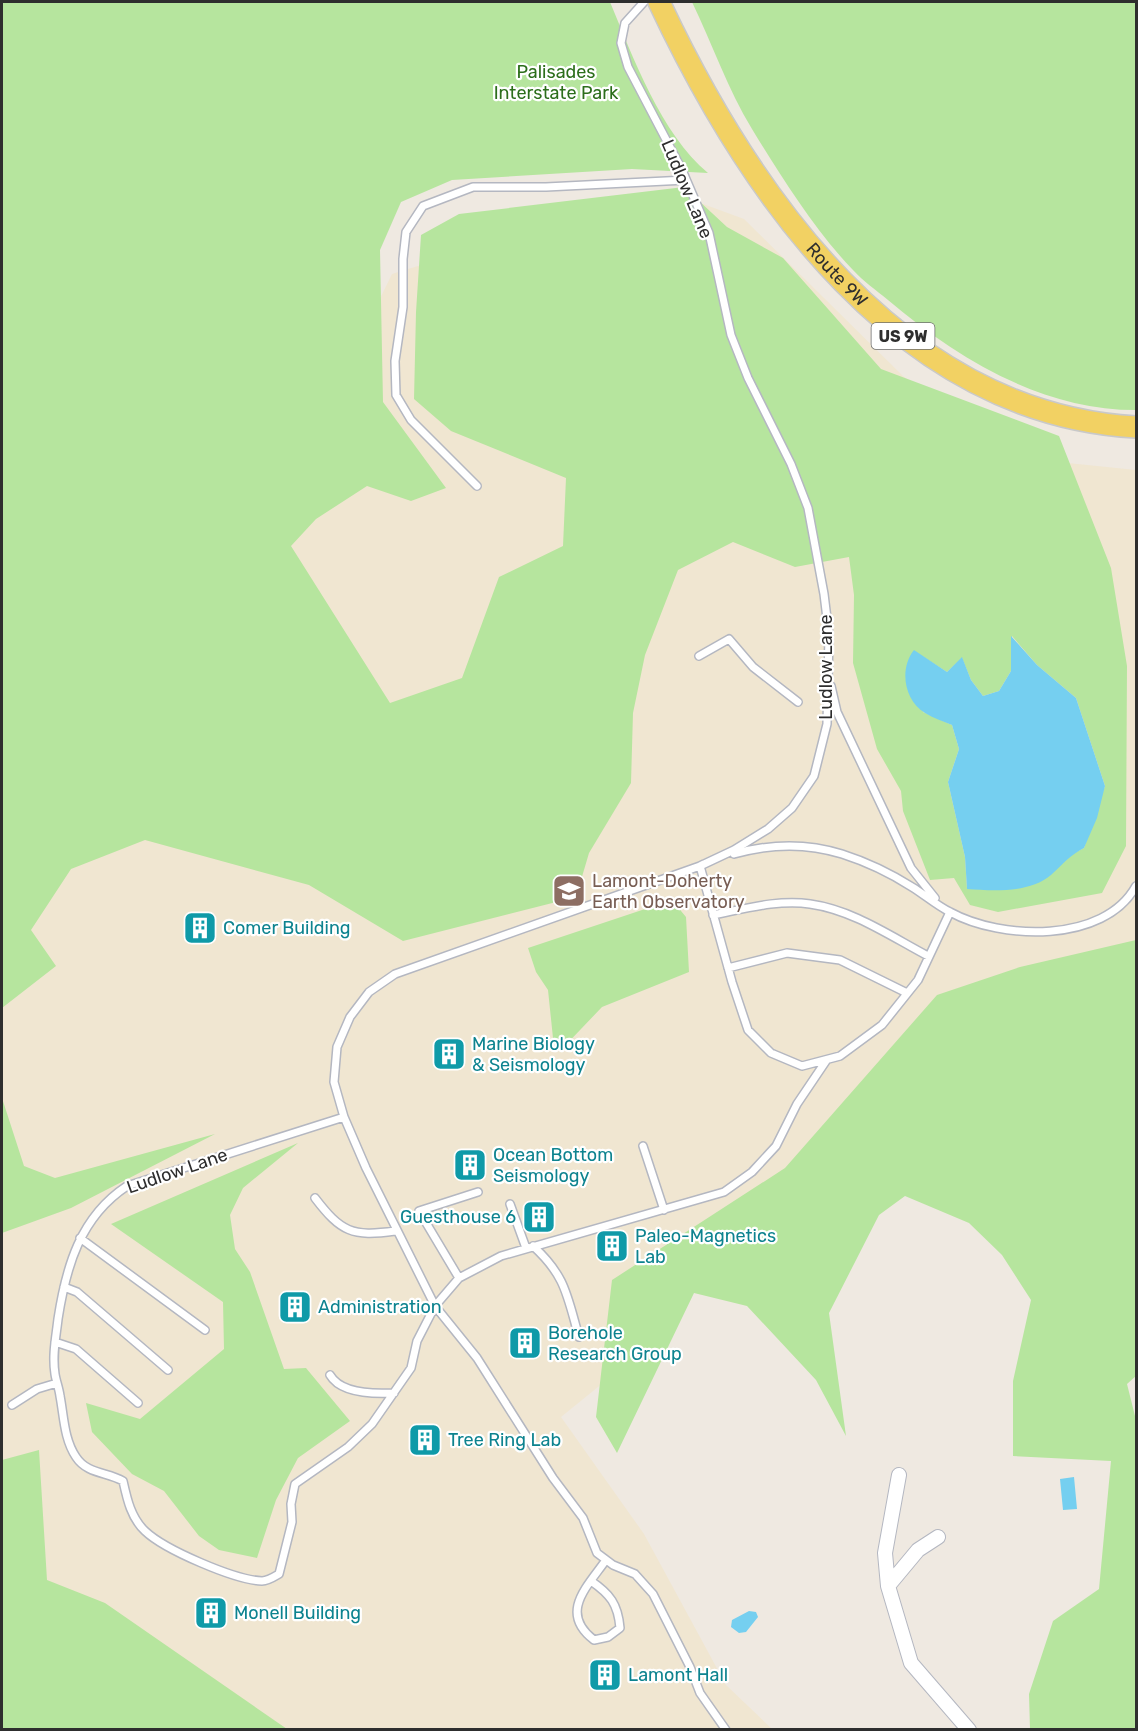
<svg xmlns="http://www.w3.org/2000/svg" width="1138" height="1731" viewBox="0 0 1138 1731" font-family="Rubik,sans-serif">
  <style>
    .education { fill: #f0e6d1 }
    .green { fill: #b6e59e; fill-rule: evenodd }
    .water { fill: #75cff0 }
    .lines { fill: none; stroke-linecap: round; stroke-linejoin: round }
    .lane-casing { stroke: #b4b7c1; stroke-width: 10 }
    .street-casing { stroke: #b4b7c1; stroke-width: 16 }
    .primary-casing { stroke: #c9c9c9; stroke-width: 24 }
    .lane { stroke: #fff; stroke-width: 7 }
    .street { stroke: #fff; stroke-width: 14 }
    .primary { stroke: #f2d163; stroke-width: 21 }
    .labels { text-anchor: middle; stroke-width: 4.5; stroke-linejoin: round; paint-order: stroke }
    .shield { fill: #fff; stroke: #6d6d6d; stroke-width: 1.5 }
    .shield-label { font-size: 16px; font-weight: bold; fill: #2e2e2e }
    .park-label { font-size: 18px; fill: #2c6e1b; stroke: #fff }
    .street-label { font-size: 18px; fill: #2e2e2e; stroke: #fff }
    .education-label { font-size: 18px; fill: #785e54; stroke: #fff; text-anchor: start }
    .culture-label { font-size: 18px; fill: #0d838f; stroke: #fff; text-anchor: start }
  </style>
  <rect width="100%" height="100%" fill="#efe9e1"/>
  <path class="education" d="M665,190L744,219L903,376L1019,458L1136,470V977L822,1167L610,1301L614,1374L561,1417L644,1534L726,1685L772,1729H159L2,1593V805L326,409L392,274Z"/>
  <path class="green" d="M2,2H610C633,57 661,134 708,173L632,169L452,180L401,202L380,250L383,402L446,488L411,501L367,486L316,519L291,546L390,703L462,678L499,577L563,546L566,478L451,431L414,399L416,312L421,235L459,214L684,187L727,227L783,258L881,369L1059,436L1111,568L1127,666L1126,846L1102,893L998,912L970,905L954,878L930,880L903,811L901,791L877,749L853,663L854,595L849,557L795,567L733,542L678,570L645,655L633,713L631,783L589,853L576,897L403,941L309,885L145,840L71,869L31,930L56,966L2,1008ZM1012,636L1037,665L1076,698L1105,786L1084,848L1070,855L1049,876L967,889L965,857L948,782L959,749L952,725L923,712L914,651L947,672L962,658L971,680L983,696L999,691L1011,671Z
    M692,2H1136V410C1042,410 958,359 888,300C876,290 863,281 853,270C816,232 780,175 752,129C728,90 712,43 692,2Z
    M672,900L686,917L689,972L602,1007L560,1051L553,1038L548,990L536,972L528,948Z
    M1136,940V1376L1127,1384L1136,1420V1729H1030L1029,1694L1053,1621L1099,1589L1111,1461L1013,1456V1381L1031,1300L1002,1255L969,1223L905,1196L879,1215L829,1313L846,1436L816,1380L747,1306L694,1293L617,1453L596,1417L612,1280L785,1168L937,995L1020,967Z
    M2,1098L24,1166L55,1178L215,1134L71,1208L2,1233Z
    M298,1143L243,1188L230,1215L235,1249L250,1272L284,1369L306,1368L350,1421L298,1458L276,1500L257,1558L219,1550L199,1536L164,1491L132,1474L92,1432L86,1403L140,1419L224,1349L223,1302L111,1224Z
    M39,1450L47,1580L105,1603L287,1729H2V1460Z"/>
  <path class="water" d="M1011,636L1037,665L1076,698L1105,786L1097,818L1084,848C1070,855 1063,864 1051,875C1030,893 994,891 967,889L965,857L948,782L959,749L952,725C943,721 933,718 925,713C904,700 899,669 914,650L947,672L962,657L971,680L983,696L999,691L1011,671Z
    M1074,1477L1077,1509L1063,1510L1060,1479Z
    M749,1611L756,1612L758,1617L746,1632L739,1633L731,1627L732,1620Z"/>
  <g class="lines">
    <g class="lane-casing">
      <path id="lane" d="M644,2L625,23L621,43L628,67L682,170L709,233L731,335L748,378L791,464L808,508L824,594L829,635L827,724L814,776L792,808L768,829L734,850L700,866L395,974L369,992L350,1017L337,1047L334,1082L344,1117L366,1168L435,1306L459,1278L501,1256L724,1192L752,1172L776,1146L797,1104L826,1061
        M477,486L411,420L396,395L395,361L403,307V259L406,232L423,206L473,187H546L686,180
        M699,656L729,639L753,667L798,702
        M831,686L837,712L911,868L935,898
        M734,854C769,844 807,843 842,854C867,862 890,873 912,887C925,895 936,905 950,912C1001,940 1104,944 1136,886
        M704,864L700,866L732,982L748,1030L771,1053L802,1066L840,1056L882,1025L918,980L950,912
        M713,915C744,909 779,899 810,904C853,910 890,936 928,956
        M728,968L787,953L840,960L907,993
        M344,1117L127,1186C80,1217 66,1267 58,1319C56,1337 52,1355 55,1374C56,1381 59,1388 60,1396C64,1417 64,1439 76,1457C87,1474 107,1472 123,1481C127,1499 131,1518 145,1531C165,1550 235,1580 262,1581C268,1581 274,1577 279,1574L292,1522L291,1504L295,1484L348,1447L372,1424L411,1368L417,1341L435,1306L477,1358L553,1478L583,1518L597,1553L613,1565L635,1574L653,1594L690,1667L700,1693L726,1730
        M643,1146L664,1210
        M315,1198C341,1232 352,1237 395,1231
        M510,1204L526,1248
        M80,1238L205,1330
        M533,1246C566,1276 567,1296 579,1337
        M459,1278L419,1211L478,1192
        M64,1287L77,1292L168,1370
        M55,1342L76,1349L138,1403
        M330,1375C341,1394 375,1394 394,1393
        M12,1405L37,1389L57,1383
        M591,1581C610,1594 618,1604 620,1628L608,1637L594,1640C559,1613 586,1588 606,1560"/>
    </g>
    <g class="street-casing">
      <path id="street" d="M938,1537L918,1550L888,1586L911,1663L969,1730
        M888,1586L885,1553L899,1475"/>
    </g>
    <g class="primary-casing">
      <g id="primary">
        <path id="s1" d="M659,2C750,196 901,414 1136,427"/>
      </g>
    </g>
    <use href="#lane" class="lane"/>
    <use href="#street" class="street"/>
    <use href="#primary" class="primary"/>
  </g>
  <defs>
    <g id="university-square" transform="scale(1.725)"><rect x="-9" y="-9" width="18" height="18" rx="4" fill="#8d6e63" stroke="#fff"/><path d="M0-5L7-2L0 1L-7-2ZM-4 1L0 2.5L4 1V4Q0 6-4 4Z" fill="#fff"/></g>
    <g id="building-square" transform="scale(1.725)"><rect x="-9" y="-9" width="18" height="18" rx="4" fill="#0f9aa8" stroke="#fff"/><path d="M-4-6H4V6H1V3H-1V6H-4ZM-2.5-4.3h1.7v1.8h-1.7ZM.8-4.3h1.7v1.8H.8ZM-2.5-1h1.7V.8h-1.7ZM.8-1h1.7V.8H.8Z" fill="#fff"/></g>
  </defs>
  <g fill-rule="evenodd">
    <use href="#university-square" x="569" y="891"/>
    <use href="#building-square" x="200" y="928"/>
    <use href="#building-square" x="449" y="1054"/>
    <use href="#building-square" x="470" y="1165"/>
    <use href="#building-square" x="539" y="1217"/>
    <use href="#building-square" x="612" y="1246"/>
    <use href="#building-square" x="295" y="1307"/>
    <use href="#building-square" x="525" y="1343"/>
    <use href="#building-square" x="425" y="1440"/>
    <use href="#building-square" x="211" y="1613"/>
    <use href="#building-square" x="605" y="1675"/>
  </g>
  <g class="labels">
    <rect class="shield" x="871.5" y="323" width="63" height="26" rx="4.5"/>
    <g class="shield-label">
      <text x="903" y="342">US 9W</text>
    </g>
    <g class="park-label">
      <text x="556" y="78">Palisades<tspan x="556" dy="21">Interstate Park</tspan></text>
    </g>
    <g class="street-label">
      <text transform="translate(687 189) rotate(67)" y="6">Ludlow Lane</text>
      <text dy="6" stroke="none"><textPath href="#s1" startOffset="327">Route 9W</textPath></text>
      <text transform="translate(826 667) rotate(-90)" y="6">Ludlow Lane</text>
      <text transform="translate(177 1171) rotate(-19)" y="6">Ludlow Lane</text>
    </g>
    <g class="education-label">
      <text x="592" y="887">Lamont-Doherty<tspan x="592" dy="21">Earth Observatory</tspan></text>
    </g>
    <g class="culture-label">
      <text x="223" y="934">Comer Building</text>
      <text x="472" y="1050">Marine Biology<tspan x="472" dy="21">&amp; Seismology</tspan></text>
      <text x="493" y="1161">Ocean Bottom<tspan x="493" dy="21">Seismology</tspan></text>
      <text x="516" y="1223" text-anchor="end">Guesthouse 6</text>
      <text x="635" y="1242">Paleo-Magnetics<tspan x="635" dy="21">Lab</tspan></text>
      <text x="318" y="1313">Administration</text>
      <text x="548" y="1339">Borehole<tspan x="548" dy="21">Research Group</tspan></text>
      <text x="448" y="1446">Tree Ring Lab</text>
      <text x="234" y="1619">Monell Building</text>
      <text x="628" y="1681">Lamont Hall</text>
    </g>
  </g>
  <rect width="1138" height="1731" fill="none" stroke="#2e2e2e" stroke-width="6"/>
</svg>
